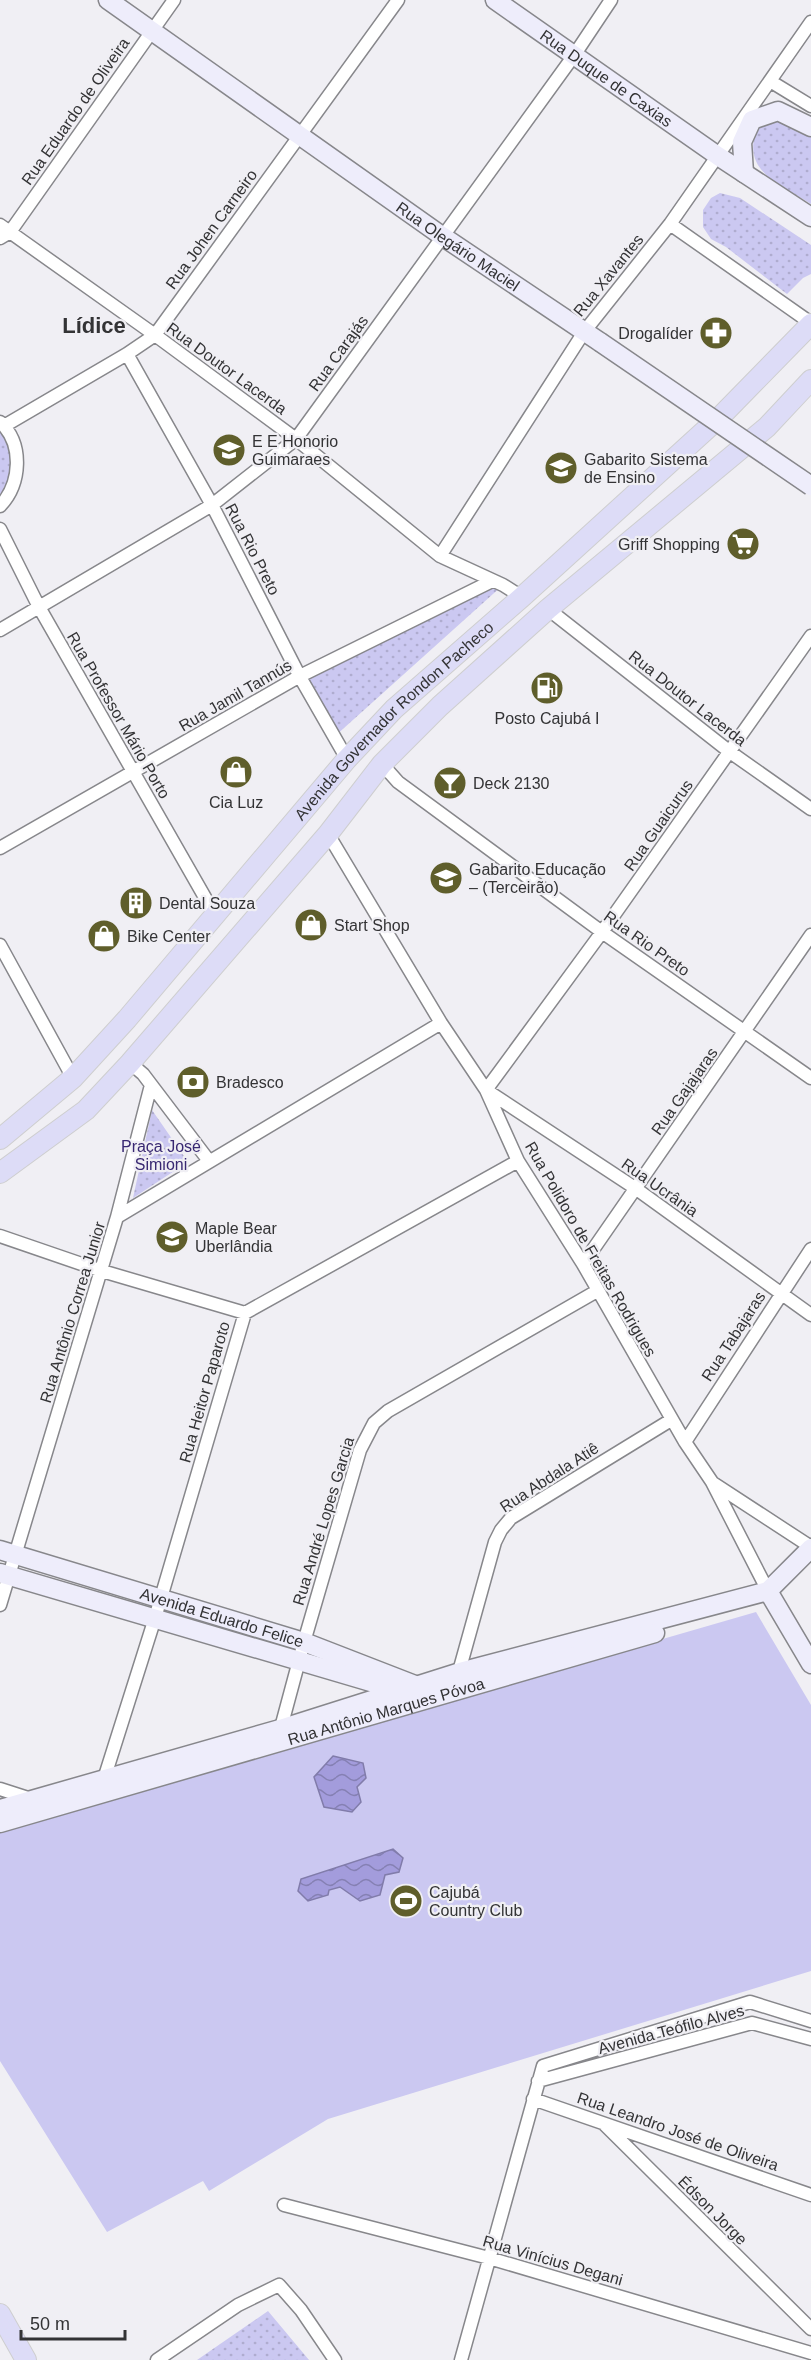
<svg xmlns="http://www.w3.org/2000/svg" width="811" height="2360" viewBox="0 0 811 2360" font-family="Helvetica,sans-serif">
  <style>
    .grass { fill: #cbc8f1 }
    .park { fill: url(#park-dots) }
    .water { fill: url(#water-waves); stroke: #817caa; stroke-width: 1.5 }
    .lines { fill: none; stroke-linecap: round; stroke-linejoin: round }
    .street-casing { stroke: #87878b; stroke-width: 15 }
    .secondary-casing { stroke: #87878b; stroke-width: 21 }
    .primary-casing { stroke: #cececf; stroke-width: 22 }
    .street { stroke: #fff; stroke-width: 12 }
    .secondary { stroke: #eeedfb; stroke-width: 18 }
    .primary { stroke: #dddcf7; stroke-width: 20 }
    .secondary-bridge-casing { stroke: #87878b; stroke-width: 21; stroke-linecap: butt }
    .secondary-bridge { stroke: #eeedfb; stroke-width: 18 }
    .labels { text-anchor: middle; stroke-width: 4.5; stroke-linejoin: round; paint-order: stroke }
    .street-label { font-size: 16px; fill: #333335; stroke: #f0eff4 }
    .poi-label { font-size: 16px; fill: #333335; stroke: #f0eff4; text-anchor: start }
    .park-label { font-size: 16px; fill: #382872; stroke: #f0eff4 }
    .district-label { font-size: 22px; font-weight: bold; fill: #333335; stroke: #f0eff4 }
  </style>
  <defs>
    <pattern id="park-dots" width="8" height="8" patternUnits="userSpaceOnUse" patternTransform="scale(1.5)"><rect width="8" height="8" fill="#cbc8f1"/><path d="M2 2h.1M6 6h.1" fill="none" stroke="#afaccf" stroke-width="1.8" stroke-linecap="round"/></pattern>
    <pattern id="water-waves" width="16" height="10" patternUnits="userSpaceOnUse" patternTransform="scale(1.5)"><rect width="16" height="10" fill="#a39cdc"/><path d="M0 5q4-4 8 0t8 0" fill="none" stroke="#8580b3"/></pattern>
  </defs>
  <rect width="100%" height="100%" fill="#f0eff4"/>
  <path class="grass" d="M756,1612L811,1705V1971L328,2119L209,2191L203,2181L107,2232L0,2061V1831Z"/>
  <path class="park" d="M777,115L811,129V204C777,182 737,170 760,122Z
    M720,193L740,198L811,245V274L803,278L787,294L726,247L711,239L703,227V210L711,198Z
    M0,424L16,462L0,504Z
    M492,581L503,585L334,737L300,677Z
    M152,1110L188,1162L133,1198Z
    M268,2311L309,2360H197Z"/>
  <path class="water" d="M333,1756L363,1763L366,1778L357,1787L361,1802L352,1812L324,1807L314,1777Z
    M393,1849L403,1858L399,1872L385,1875L380,1895L360,1901L340,1887L329,1890L328,1895L308,1901L298,1891L301,1879Z"/>
  <g class="lines">
    <g class="street-casing">
      <path id="street" d="M770,81L811,106
        M670,224L811,323
        M0,225L155,335L296,439L440,556L503,585L522,597
        M0,238L10,232L174,0
        M127,354L212,505L300,677L347,759
        M0,422C24,444 21,484 0,506
        M4,426L127,354L155,335L398,0
        M0,529L39,607L215,915
        M440,556L584,332L670,224L811,22
        M548,609L730,752L811,809
        M0,630L212,505L296,439L575,54L611,0
        M811,636L602,932L486,1090L635,1188L811,1315
        M382,764L398,782L602,932L811,1078
        M328,834L441,1023L486,1090L518,1161L583,1264L685,1442L712,1482L768,1591
        M0,848L300,676L492,581
        M0,945L73,1078
        M130,1063L143,1074L209,1161
        M117,1217L151,1085
        M0,1236L102,1271L245,1313
        M583,1264L811,935
        M685,1442L811,1249
        M713,1483L811,1547
        M0,1605L117,1217L441,1023
        M458,1675L495,1542L501,1530L511,1518L671,1420
        M279,1735L304,1642L360,1450L374,1423L388,1411L597,1291
        M104,1779L155,1618L245,1313L518,1161
        M0,1789L31,1799
        M538,2081L752,2023L811,2039
        M533,2099L811,2195
        M605,2125L811,2329
        M284,2205L489,2258L811,2353
        M157,2360L238,2305L279,2285L301,2310L335,2360
        M461,2360L543,2066L750,2002L811,2021"/>
    </g>
    <g class="secondary-casing">
      <g id="secondary">
        <path id="s1" d="M108,0L442,236L600,342"/>
        <path id="s2" d="M495,0L718,156L811,217"/>
        <path d="M744,173L742,142L752,120L778,111L811,127"/>
        <path id="s3" d="M0,1550L304,1642L420,1687"/>
        <path d="M0,1573L398,1690"/>
        <path d="M768,1591L811,1664"/>
        <path d="M0,1809L280,1729L460,1672L768,1591L811,1548"/>
        <path id="s4" d="M0,1823L655,1633"/>
      </g>
    </g>
    <g class="primary-casing">
      <g id="primary">
        <path id="s5" d="M0,1139L73,1078L127,1019L347,759L394,709L522,597L721,416L811,324"/>
        <path d="M0,1173L86,1110L130,1063L328,834L382,764L440,706L548,609L767,427L811,380"/>
        <path d="M0,2314L26,2360"/>
      </g>
    </g>
    <use href="#street" class="street"/>
    <use href="#secondary" class="secondary"/>
    <use href="#primary" class="primary"/>
    <g class="secondary-bridge-casing">
      <path id="secondary-bridge" d="M600,342L811,486"/>
    </g>
    <use href="#secondary-bridge" class="secondary-bridge"/>
  </g>
  <defs>
    <g id="pharmacy-disc" transform="scale(1.725)"><circle r="9.5" fill="#5f5e2b" stroke="#f0eff4"/><path d="M-2-6h4v4h4v4h-4v4h-4v-4h-4v-4h4Z" fill="#fff"/></g>
    <g id="school-disc" transform="scale(1.725)"><circle r="9.5" fill="#5f5e2b" stroke="#f0eff4"/><path d="M0-5L7-2L0 1L-7-2ZM-4 1L0 2.5L4 1V4Q0 6-4 4Z" fill="#fff"/></g>
    <g id="university-disc" transform="scale(1.725)"><circle r="9.5" fill="#5f5e2b" stroke="#f0eff4"/><path d="M0-5L7-2L0 1L-7-2ZM-4 1L0 2.5L4 1V4Q0 6-4 4Z" fill="#fff"/></g>
    <g id="supermarket-disc" transform="scale(1.725)"><circle r="9.5" fill="#5f5e2b" stroke="#f0eff4"/><path d="M-6-5.5h2.5l.6 2H6L4.5 2H-2.5L-4.4-4H-6ZM-1.5 3.2a1.3 1.3 0 1 0 .1 0ZM3 3.2a1.3 1.3 0 1 0 .1 0Z" fill="#fff"/></g>
    <g id="fuel-disc" transform="scale(1.725)"><circle r="9.5" fill="#5f5e2b" stroke="#f0eff4"/><path d="M-5.5-6h7V0h2V4h1.3V-2.5L3-4.5l.8-.8L6-3V5H2.5V1h-1V6h-7ZM-4.2-4.7v3.2H.2V-4.7Z" fill="#fff"/></g>
    <g id="shop-disc" transform="scale(1.725)"><circle r="9.5" fill="#5f5e2b" stroke="#f0eff4"/><path d="M-5-2.5h2.3a2.7 3.5 0 0 1 5.4 0H5L5.5 6h-11ZM-1.5-2.5h3a1.5 2.3 0 0 0-3 0Z" fill="#fff"/></g>
    <g id="bar-disc" transform="scale(1.725)"><circle r="9.5" fill="#5f5e2b" stroke="#f0eff4"/><path d="M-6-5H6L.8 .8V4.5H3.5V6h-7V4.5H-.8V.8Z" fill="#fff"/></g>
    <g id="building-disc" transform="scale(1.725)"><circle r="9.5" fill="#5f5e2b" stroke="#f0eff4"/><path d="M-4-6H4V6H1V3H-1V6H-4ZM-2.5-4.3h1.7v1.8h-1.7ZM.8-4.3h1.7v1.8H.8ZM-2.5-1h1.7V.8h-1.7ZM.8-1h1.7V.8H.8Z" fill="#fff"/></g>
    <g id="bank-disc" transform="scale(1.725)"><circle r="9.5" fill="#5f5e2b" stroke="#f0eff4"/><path d="M-6-4H6V4H-6ZM0-2.3a2.3 2.3 0 1 0 0 4.6a2.3 2.3 0 1 0 0-4.6Z" fill="#fff"/></g>
    <g id="stadium-disc" transform="scale(1.725)"><circle r="9.5" fill="#5f5e2b" stroke="#f0eff4"/><path d="M0-5a6.5 5 0 1 0 0 10a6.5 5 0 1 0 0-10ZM-3.5-1.8h7v3.6h-7Z" fill="#fff"/></g>
  </defs>
  <g fill-rule="evenodd">
    <use href="#pharmacy-disc" x="716" y="333"/>
    <use href="#school-disc" x="229" y="450"/>
    <use href="#university-disc" x="561" y="468"/>
    <use href="#supermarket-disc" x="743" y="544"/>
    <use href="#fuel-disc" x="547" y="688"/>
    <use href="#shop-disc" x="236" y="772"/>
    <use href="#bar-disc" x="450" y="783"/>
    <use href="#university-disc" x="446" y="878"/>
    <use href="#building-disc" x="136" y="903"/>
    <use href="#shop-disc" x="311" y="925"/>
    <use href="#shop-disc" x="104" y="936"/>
    <use href="#bank-disc" x="193" y="1082"/>
    <use href="#school-disc" x="172" y="1237"/>
    <use href="#stadium-disc" x="406" y="1901"/>
  </g>
  <g class="labels">
    <g class="street-label">
      <text dy="6" stroke="none"><textPath href="#s2" startOffset="136">Rua Duque de Caxias</textPath></text>
      <text transform="translate(75 111) rotate(-55)" y="6">Rua Eduardo de Oliveira</text>
      <text transform="translate(211 229) rotate(-54)" y="6">Rua Johen Carneiro</text>
      <text dy="6" stroke="none"><textPath href="#s1" startOffset="428">Rua Olegário Maciel</textPath></text>
      <text transform="translate(608 275) rotate(-51)" y="6">Rua Xavantes</text>
      <text transform="translate(338 353) rotate(-54)" y="6">Rua Carajás</text>
      <text transform="translate(227 368) rotate(36)" y="6">Rua Doutor Lacerda</text>
      <text transform="translate(253 549) rotate(63)" y="6">Rua Rio Preto</text>
      <text transform="translate(235 695) rotate(-30)" y="6">Rua Jamil Tannús</text>
      <text transform="translate(688 698) rotate(38)" y="6">Rua Doutor Lacerda</text>
      <text transform="translate(119 715) rotate(60)" y="6">Rua Professor Mário Porto</text>
      <text dy="6" stroke="none"><textPath href="#s5" startOffset="576">Avenida Governador Rondon Pacheco</textPath></text>
      <text transform="translate(658 825) rotate(-55)" y="6">Rua Guaicurus</text>
      <text transform="translate(647 943) rotate(35)" y="6">Rua Rio Preto</text>
      <text transform="translate(684 1091) rotate(-55)" y="6">Rua Gajajaras</text>
      <text transform="translate(660 1187) rotate(35)" y="6">Rua Ucrânia</text>
      <text transform="translate(591 1249) rotate(60)" y="6">Rua Polidoro de Freitas Rodrigues</text>
      <text transform="translate(72 1312) rotate(-73)" y="6">Rua Antônio Correa Junior</text>
      <text transform="translate(733 1336) rotate(-57)" y="6">Rua Tabajaras</text>
      <text transform="translate(204 1392) rotate(-74)" y="6">Rua Heitor Paparoto</text>
      <text transform="translate(549 1477) rotate(-33)" y="6">Rua Abdala Atiê</text>
      <text transform="translate(323 1521) rotate(-73)" y="6">Rua André Lopes Garcia</text>
      <text dy="6" stroke="none"><textPath href="#s3" startOffset="232">Avenida Eduardo Felice</textPath></text>
      <text dy="6" stroke="none"><textPath href="#s4" startOffset="402">Rua Antônio Marques Póvoa</textPath></text>
      <text transform="translate(671 2029) rotate(-15)" y="6">Avenida Teófilo Alves</text>
      <text transform="translate(678 2131) rotate(19)" y="6">Rua Leandro José de Oliveira</text>
      <text transform="translate(713 2210) rotate(45)" y="6">Édson Jorge</text>
      <text transform="translate(553 2260) rotate(16)" y="6">Rua Vinícius Degani</text>
    </g>
    <g class="poi-label">
      <text x="693" y="339" text-anchor="end">Drogalíder</text>
      <text x="252" y="447">E E Honorio<tspan x="252" dy="18">Guimaraes</tspan></text>
      <text x="584" y="465">Gabarito Sistema<tspan x="584" dy="18">de Ensino</tspan></text>
      <text x="720" y="550" text-anchor="end">Griff Shopping</text>
      <text x="547" y="724" text-anchor="middle">Posto Cajubá I</text>
      <text x="473" y="789">Deck 2130</text>
      <text x="236" y="808" text-anchor="middle">Cia Luz</text>
      <text x="469" y="875">Gabarito Educação<tspan x="469" dy="18">– (Terceirão)</tspan></text>
      <text x="159" y="909">Dental Souza</text>
      <text x="334" y="931">Start Shop</text>
      <text x="127" y="942">Bike Center</text>
      <text x="216" y="1088">Bradesco</text>
      <text x="195" y="1234">Maple Bear<tspan x="195" dy="18">Uberlândia</tspan></text>
      <text x="429" y="1898">Cajubá<tspan x="429" dy="18">Country Club</tspan></text>
    </g>
    <g class="park-label">
      <text x="161" y="1152">Praça José<tspan x="161" dy="18">Simioni</tspan></text>
    </g>
    <g class="district-label">
      <text x="94" y="333">Lídice</text>
    </g>
  </g>
  <path d="M21 2330v9h104v-9" fill="none" stroke="#333335" stroke-width="3"/>
  <text x="30" y="2330" font-size="18" fill="#333335" stroke="#f0eff4" stroke-width="4.5" paint-order="stroke">50 m</text>
</svg>
